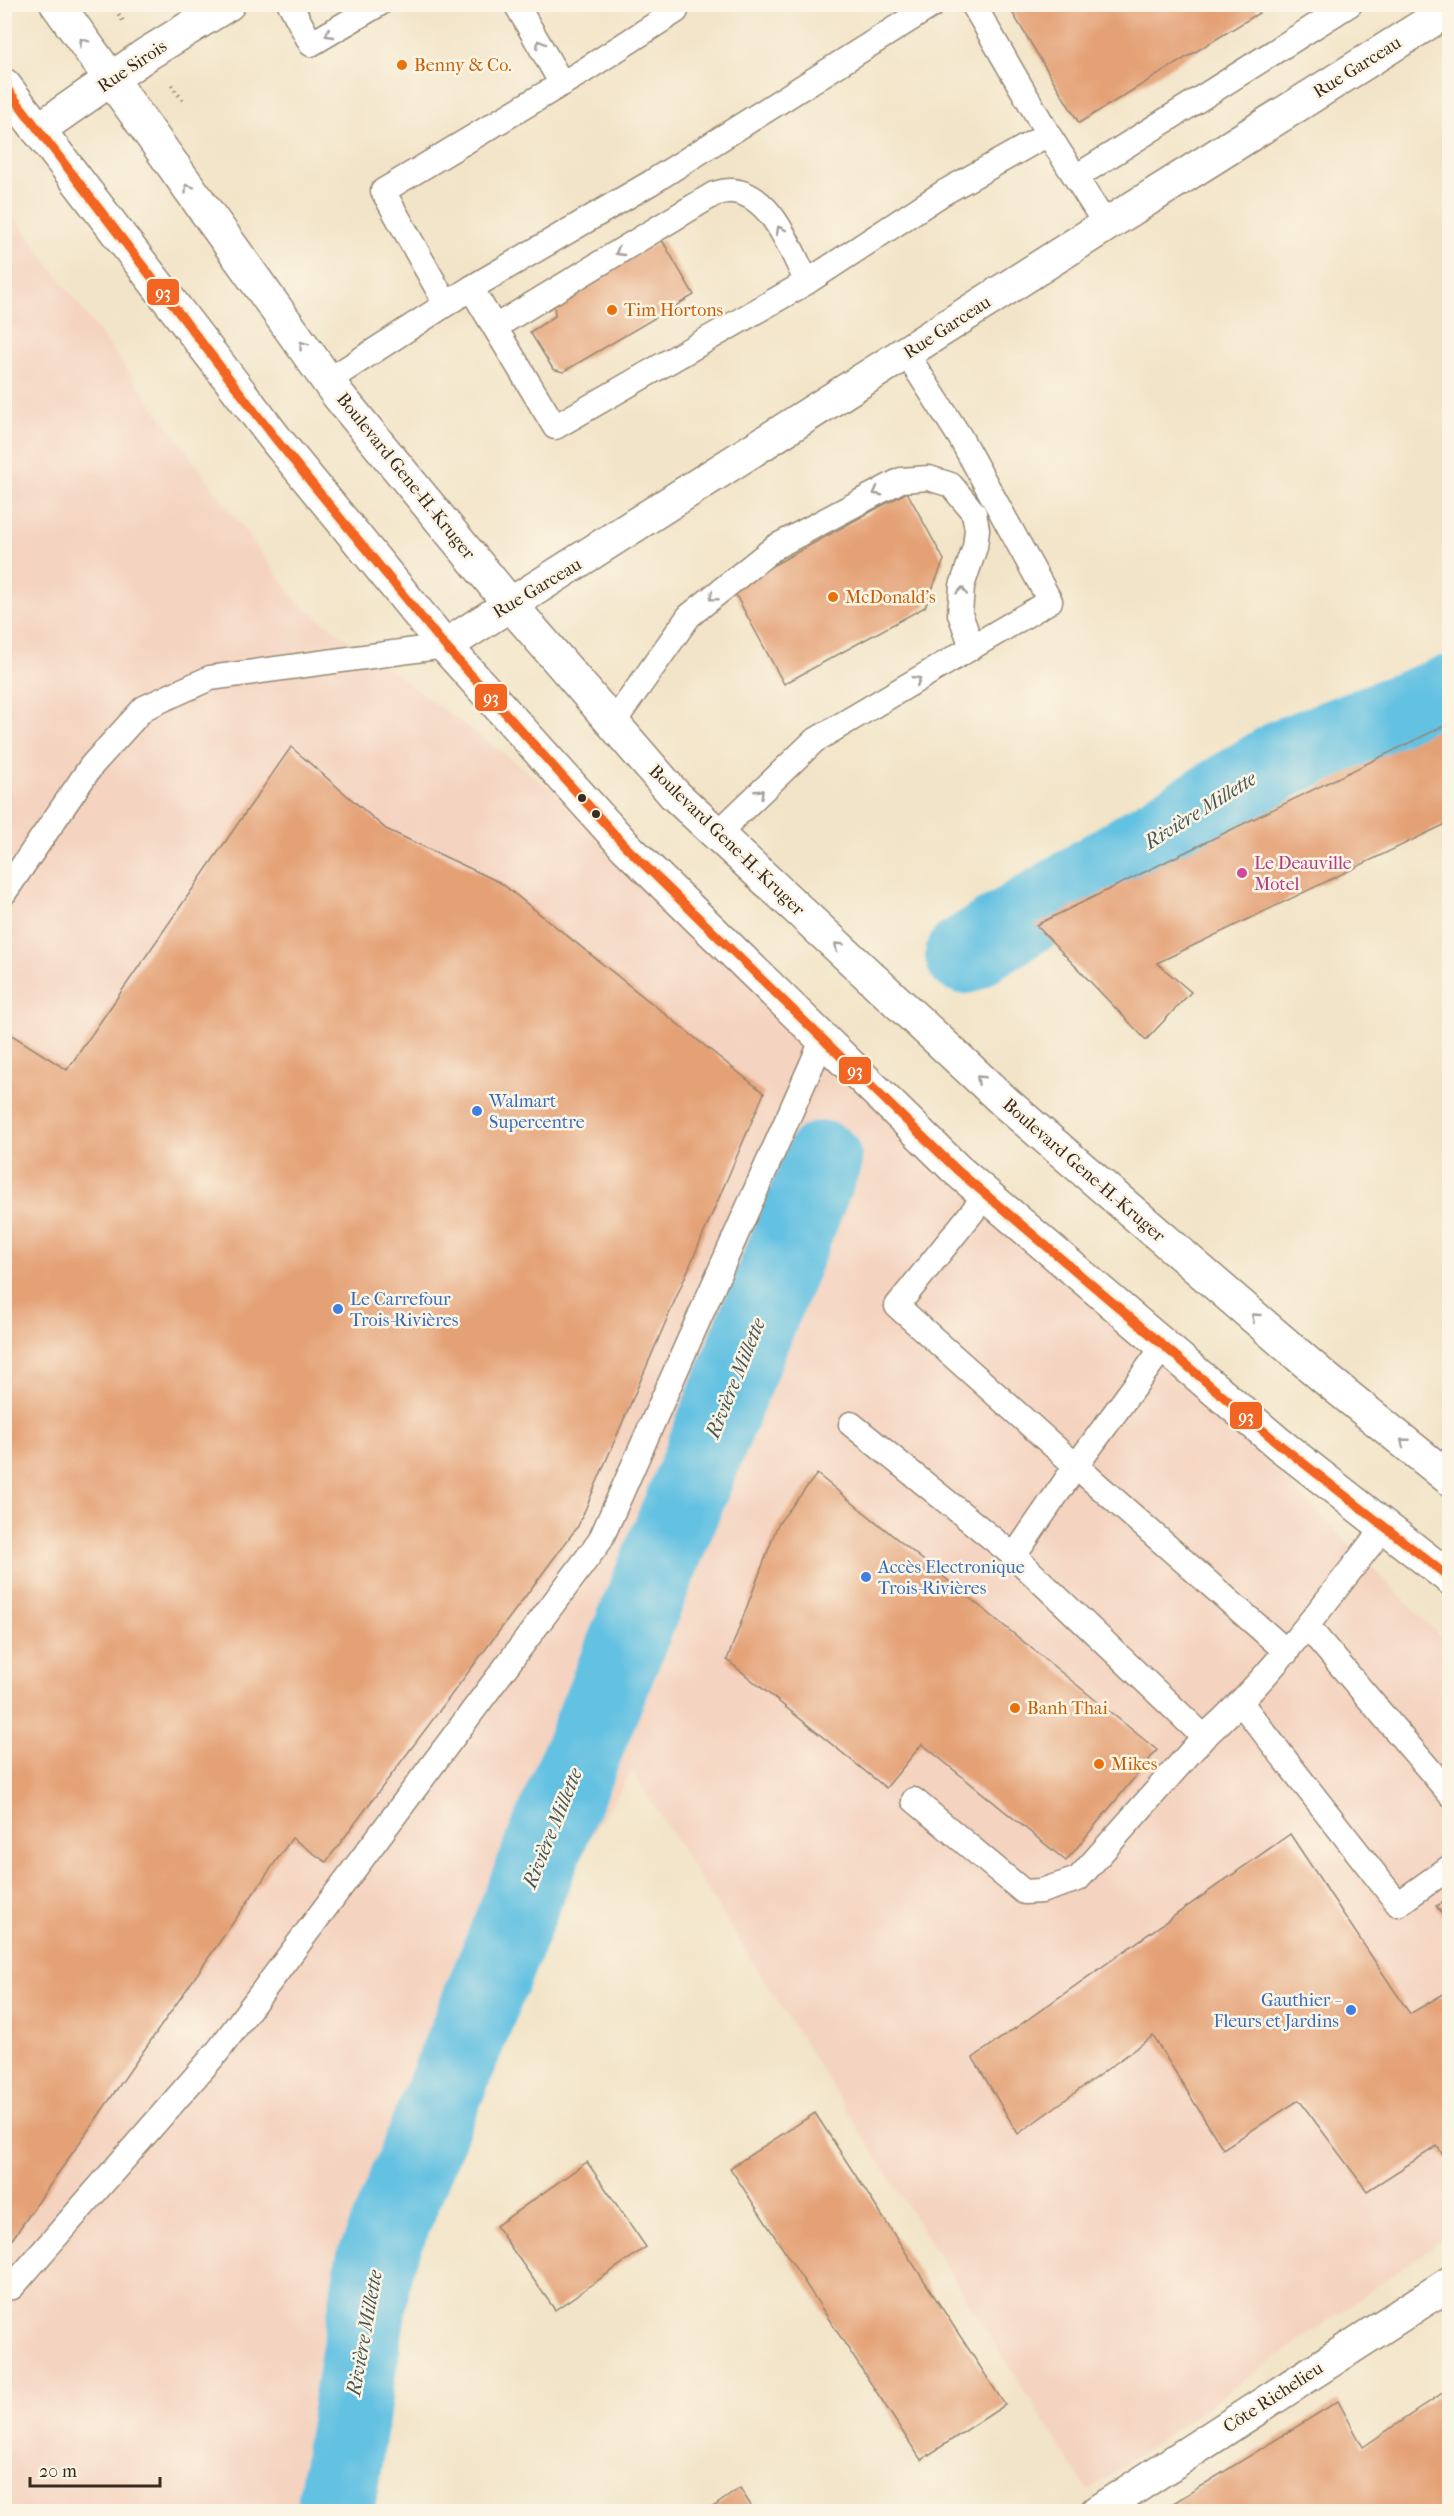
<svg xmlns="http://www.w3.org/2000/svg" width="1454" height="2516" viewBox="0 0 1454 2516" font-family="'IM FELL French Canon',serif">
  <style>
    .built { fill: #f4d3c0 }
    .lines { fill: none; stroke-linecap: round; stroke-linejoin: round }
    .river { stroke: #63c1e2; stroke-width: 78 }
    .building { fill: #e4a176 }
    .lane-casing { stroke: #968773; stroke-width: 27 }
    .street-casing { stroke: #968773; stroke-width: 36 }
    .secondary-casing { stroke: #968773; stroke-width: 36 }
    .primary-casing { stroke: #968773; stroke-width: 36 }
    .path { stroke: #968773; stroke-width: 4; stroke-dasharray: 1.5 4.5; stroke-linecap: butt }
    .lane { stroke: #fff; stroke-width: 24 }
    .street { stroke: #fff; stroke-width: 33 }
    .secondary { stroke: #fff; stroke-width: 33 }
    .primary { stroke: #fff; stroke-width: 33 }
    .bus-1-casing { stroke: #fcf5e5; stroke-width: 14 }
    .bus-1 { stroke: #f26522; stroke-width: 9 }
    .oneway { stroke: #a79f9a }
    .food-dot { fill: #e8710a; stroke: #fcf5e5; stroke-width: 2 }
    .bus-dot { fill: #3b2a1e; stroke: #fcf5e5; stroke-width: 2 }
    .hotel-dot { fill: #d1479c; stroke: #fcf5e5; stroke-width: 2 }
    .shop-dot { fill: #3f7fe0; stroke: #fcf5e5; stroke-width: 2 }
    .labels { text-anchor: middle; stroke-width: 5; stroke-linejoin: round; paint-order: stroke }
    .food-label { font-size: 18px; fill: #c56008; stroke: #fcf5e5; text-anchor: start }
    .street-label { font-size: 18px; fill: #3b2a1e; stroke: #fcf5e5 }
    .hotel-label { font-size: 18px; fill: #b23c85; stroke: #fcf5e5; text-anchor: start }
    .shop-label { font-size: 18px; fill: #366cbe; stroke: #fcf5e5; text-anchor: start }
    .water-label { font-size: 20px; font-style: italic; fill: #475759; stroke: #fcf5e5 }
    .line-badge { stroke: #fcf5e5; stroke-width: 2 }
    .badge-label { font-size: 16px; text-anchor: middle; font-weight: bold; fill: #fff }
  </style>
  <rect width="100%" height="100%" fill="#fcf5e5"/>
  <filter id="ink" filterUnits="userSpaceOnUse"><feTurbulence type="fractalNoise" baseFrequency=".0167" numOctaves="2"/><feDisplacementMap in="SourceGraphic" scale="12" xChannelSelector="R" yChannelSelector="G"/><feConvolveMatrix kernelMatrix="1 2 1 2 8 2 1 2 1" color-interpolation-filters="sRGB"/></filter>
  <filter id="wash" filterUnits="userSpaceOnUse"><feTurbulence type="fractalNoise" baseFrequency=".008" numOctaves="4" result="noise"/><feDisplacementMap in="SourceGraphic" scale="24" xChannelSelector="R" yChannelSelector="G"/><feGaussianBlur stdDeviation="1.35" result="paint"/><feColorMatrix in="noise" values="0 0 0 0 0 0 0 0 0 0 0 0 0 0 0 0 0 1.4 0 .05"/><feComposite in="paint" operator="in"/></filter>
  <g filter="url(#wash)">
    <rect width="100%" height="100%" fill="#f2e4c8"/>
    <path class="built" d="M4,203L298,603L619,839L909,1139L1248,1442L1449,1645V2235L1088,2491L632,1771L424,2106L376,2511H5Z"/>
    <g class="lines">
      <path class="river" d="M964,955L1287,756L1450,694
        M335,2512L374,2265L823,1160"/>
    </g>
    <g id="blocks">
      <path class="building" d="M1007,4H1253L1259,13L1079,123Z
        M662,240L694,295L563,372L553,369L530,332L555,316L554,303Z
        M907,492L944,560L925,607L784,684L732,588Z
        M1450,723V822L1157,963L1191,992L1146,1040L1036,925Z
        M291,747L386,829L501,883L764,1093L578,1526L326,1862L292,1838L4,2251V1030L67,1070Z
        M817,1474L1157,1750L1066,1861L922,1744L886,1788L727,1660L778,1524Z
        M1290,1834L1410,2014L1450,1990V2165L1437,2146L1367,2191L1299,2100L1223,2149L1153,2036L1018,2134L973,2058Z
        M1450,1899V1926L1436,1906Z
        M815,2113L1005,2405L921,2460L730,2168Z
        M587,2162L646,2247L555,2310L496,2226Z
        M1450,2388V2512H1159L1338,2401L1363,2447Z
        M740,2488L755,2512H706Z"/>
    </g>
  </g>
  <g filter="url(#ink)">
    <use href="#blocks" fill-opacity="0" stroke="#968773" stroke-width="1.5"/>
    <g class="lines">
      <g class="lane-casing">
        <path id="lane" d="M290,4L311,44L379,4
          M516,4L562,84
          M973,4L1048,134L1106,225
          M1076,177L1350,4
          M471,288L555,427L807,282L943,193L1048,134
          M446,304L383,191L585,70L676,11
          M495,327L714,194C719,193 727,190 732,191C772,194 791,251 807,282
          M329,380L471,288L652,182L934,4
          M613,723L689,616L775,547L901,480L929,478L951,485L974,513L977,529L975,547L962,586L960,614L972,647
          M717,834L814,741L1050,601L960,437L906,353
          M4,893L92,765L144,708L210,678L445,646
          M986,1195L897,1306L1076,1466L1164,1346
          M851,1424L1014,1556L1076,1466L1287,1652
          M1014,1556L1204,1737C1274,1674 1326,1601 1384,1527
          M1307,1626L1450,1794
          M1241,1703L1398,1904L1450,1867
          M914,1800L1024,1892L1041,1891L1078,1879L1204,1737
          M4,2288L12,2287L218,2051L600,1541L823,1039"/>
      </g>
      <g class="street-casing">
        <path id="street" d="M38,130L147,54L228,4
          M445,646L1106,225L1450,9"/>
      </g>
      <g class="secondary-casing">
        <path id="secondary" d="M1097,2512L1450,2283"/>
      </g>
      <g class="primary-casing">
        <path id="primary" d="M57,4L338,395L510,604L674,794L1007,1104L1326,1379L1450,1479
          M4,85L278,442L445,646L625,846L957,1170L1279,1444L1450,1578"/>
      </g>
      <path class="path" d="M112,4L125,24
        M171,85L184,102"/>
      <use href="#lane" class="lane"/>
      <use href="#street" class="street"/>
      <use href="#secondary" class="secondary"/>
      <use href="#primary" class="primary"/>
      <g class="bus-1-casing">
        <path id="bus-1" d="M4,85L278,442L445,646L625,846L957,1170L1279,1444L1450,1578"/>
      </g>
      <use href="#bus-1" class="bus-1"/>
    </g>
    <defs><path id="oneway-chevron" d="M-2-3.5L2.5 0L-2 3.5" fill="none" stroke-width="1.6" stroke-linecap="round" stroke-linejoin="round" transform="scale(1.5)"/></defs>
    <g class="oneway">
      <use href="#oneway-chevron" transform="translate(329 34) rotate(149)"/>
      <use href="#oneway-chevron" transform="translate(83 42) rotate(-125)"/>
      <use href="#oneway-chevron" transform="translate(540 44) rotate(-120)"/>
      <use href="#oneway-chevron" transform="translate(188 188) rotate(-126)"/>
      <use href="#oneway-chevron" transform="translate(780 230) rotate(-118)"/>
      <use href="#oneway-chevron" transform="translate(619 252) rotate(149)"/>
      <use href="#oneway-chevron" transform="translate(303 345) rotate(-126)"/>
      <use href="#oneway-chevron" transform="translate(877 492) rotate(152)"/>
      <use href="#oneway-chevron" transform="translate(962 591) rotate(-83)"/>
      <use href="#oneway-chevron" transform="translate(713 597) rotate(141)"/>
      <use href="#oneway-chevron" transform="translate(917 680) rotate(-31)"/>
      <use href="#oneway-chevron" transform="translate(760 793) rotate(-44)"/>
      <use href="#oneway-chevron" transform="translate(838 946) rotate(-137)"/>
      <use href="#oneway-chevron" transform="translate(980 1079) rotate(-137)"/>
      <use href="#oneway-chevron" transform="translate(1255 1317) rotate(-139)"/>
      <use href="#oneway-chevron" transform="translate(1404 1442) rotate(-141)"/>
    </g>
  </g>
  <g class="food-dot">
    <circle cx="402" cy="65" r="6"/>
    <circle cx="612" cy="310" r="6"/>
    <circle cx="833" cy="597" r="6"/>
    <circle cx="1015" cy="1708" r="6"/>
    <circle cx="1099" cy="1764" r="6"/>
  </g>
  <g class="bus-dot">
    <circle cx="582" cy="798" r="5"/>
    <circle cx="596" cy="814" r="5"/>
  </g>
  <circle class="hotel-dot" cx="1242" cy="873" r="6"/>
  <g class="shop-dot">
    <circle cx="477" cy="1111" r="6"/>
    <circle cx="338" cy="1309" r="6"/>
    <circle cx="866" cy="1577" r="6"/>
    <circle cx="1351" cy="2010" r="6"/>
  </g>
  <g class="labels">
    <g class="food-label">
      <text x="414" y="71">Benny &amp; Co.</text>
      <text x="624" y="316">Tim Hortons</text>
      <text x="845" y="603">McDonald's</text>
      <text x="1027" y="1714">Banh Thai</text>
      <text x="1111" y="1770">Mikes</text>
    </g>
    <g class="street-label">
      <text transform="translate(132 66) rotate(-34)" y="6">Rue Sirois</text>
      <text transform="translate(1357 67) rotate(-32)" y="6">Rue Garceau</text>
      <text transform="translate(947 327) rotate(-33)" y="6">Rue Garceau</text>
      <text transform="translate(406 476) rotate(51)" y="6">Boulevard Gene-H.-Kruger</text>
      <text transform="translate(537 588) rotate(-31)" y="6">Rue Garceau</text>
      <text transform="translate(727 840) rotate(44)" y="6">Boulevard Gene-H.-Kruger</text>
      <text transform="translate(1084 1170) rotate(41)" y="6">Boulevard Gene-H.-Kruger</text>
      <text transform="translate(1273 2397) rotate(-33)" y="6">Côte Richelieu</text>
    </g>
    <g class="hotel-label">
      <text x="1254" y="869">Le Deauville<tspan x="1254" dy="21">Motel</tspan></text>
    </g>
    <g class="shop-label">
      <text x="489" y="1107">Walmart<tspan x="489" dy="21">Supercentre</tspan></text>
      <text x="350" y="1305">Le Carrefour<tspan x="350" dy="21">Trois-Rivières</tspan></text>
      <text x="878" y="1573">Accès Electronique<tspan x="878" dy="21">Trois-Rivières</tspan></text>
      <text x="1339" y="2006" text-anchor="end">Gauthier -<tspan x="1339" dy="21">Fleurs et Jardins</tspan></text>
    </g>
    <g class="water-label">
      <text transform="translate(1200 810) rotate(-32)" y="7">Rivière Millette</text>
      <text transform="translate(735 1378) rotate(-68)" y="7">Rivière Millette</text>
      <text transform="translate(552 1828) rotate(-68)" y="7">Rivière Millette</text>
      <text transform="translate(364 2333) rotate(-80)" y="7">Rivière Millette</text>
    </g>
  </g>
  <g class="line-badge">
    <rect x="146" y="278" width="34" height="28" rx="6" fill="#f26522"/>
    <rect x="474" y="683" width="34" height="29" rx="6" fill="#f26522"/>
    <rect x="838" y="1056" width="34" height="29" rx="6" fill="#f26522"/>
    <rect x="1229" y="1401" width="34" height="29" rx="6" fill="#f26522"/>
  </g>
  <g class="badge-label">
    <text x="163" y="298">93</text>
    <text x="491" y="703">93</text>
    <text x="855" y="1076">93</text>
    <text x="1246" y="1422">93</text>
  </g>
  <rect width="1454" height="2516" fill="none" stroke="#fcf5e5" stroke-width="24"/>
  <path d="M30 2477v9h130v-9" fill="none" stroke="#3b2a1e" stroke-width="3"/>
  <text x="39" y="2477" font-size="18" fill="#3b2a1e" stroke="#fcf5e5" stroke-width="4.5" paint-order="stroke">20 m</text>
</svg>
